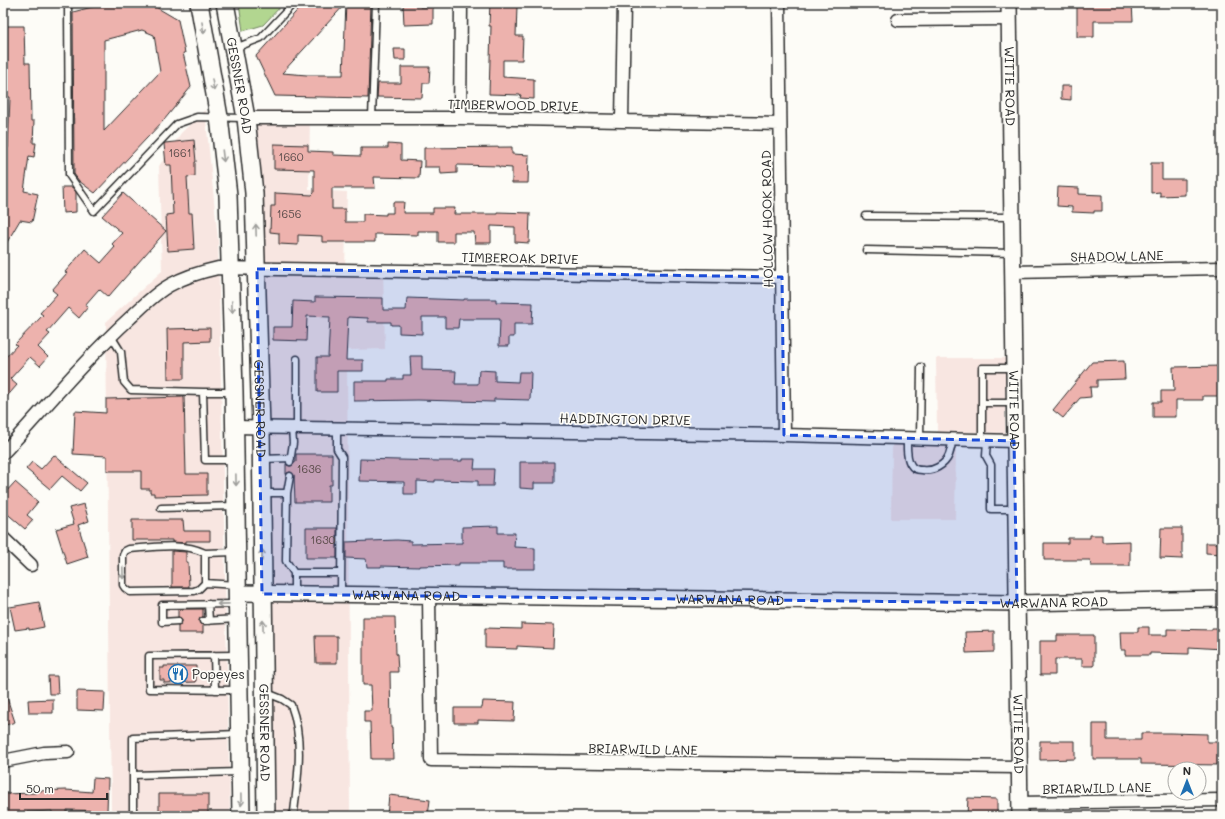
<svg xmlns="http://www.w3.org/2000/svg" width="1225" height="819" viewBox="0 0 1225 819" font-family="Mali,sans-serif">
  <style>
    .built { fill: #f8e6e1 }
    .green { fill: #b2d690; stroke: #6e805e }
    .building { fill: #edb2ad; stroke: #2b2b2b; fill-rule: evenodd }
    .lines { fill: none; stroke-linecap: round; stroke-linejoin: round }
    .service-casing { stroke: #2b2b2b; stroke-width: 9 }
    .minor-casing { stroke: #2b2b2b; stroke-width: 15 }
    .tertiary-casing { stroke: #2b2b2b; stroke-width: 18 }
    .secondary-casing { stroke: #2b2b2b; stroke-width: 20 }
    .service { stroke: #fdfcf7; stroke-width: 6 }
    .minor { stroke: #fdfcf7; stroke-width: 12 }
    .tertiary { stroke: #fdfcf7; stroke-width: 15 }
    .secondary { stroke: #fdfcf7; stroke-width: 17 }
    .oneway { stroke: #9e9e9b }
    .marked { fill: #1d4ed8; fill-opacity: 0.2; stroke: #1d4ed8; stroke-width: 3; stroke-dasharray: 8 5; stroke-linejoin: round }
    .labels { text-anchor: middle; stroke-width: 3.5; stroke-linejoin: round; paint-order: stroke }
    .number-label { font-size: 11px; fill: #5c4d4c }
    .street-label { font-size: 13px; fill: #2b2b2b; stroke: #fdfcf7 }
    .poi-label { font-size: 13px; fill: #2b2b2b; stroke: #fdfcf7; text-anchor: start }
  </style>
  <rect width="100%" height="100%" fill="#fdfcf7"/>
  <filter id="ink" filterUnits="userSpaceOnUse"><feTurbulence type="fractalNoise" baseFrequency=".025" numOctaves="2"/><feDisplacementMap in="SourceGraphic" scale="8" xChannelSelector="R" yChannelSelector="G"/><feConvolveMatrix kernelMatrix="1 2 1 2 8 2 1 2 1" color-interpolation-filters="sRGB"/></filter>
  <g filter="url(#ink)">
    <path class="built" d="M205,110L218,240L230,816H111L106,322L162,271L159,166L181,133Z
      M255,110H310L309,190L347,192L345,270H383L385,349L347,350L350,816H276L263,238L259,159Z
      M936,358H1005V433L937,432Z
      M892,445H956L955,519H891Z"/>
    <path class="green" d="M239,3H284L263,25L243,31Z"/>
    <path class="building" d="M107,3H149L178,20L185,53H183L191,87L164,120L95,193L79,181L74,174L73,12ZM142,30L154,35L160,72L104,131V40Z
      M304,3H371L368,98L275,96L256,56ZM346,3L343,75H307L282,73Z
      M403,3H420V7H433V24L404,25Z
      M490,3H510V6H517L516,36H523L522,60H503V77L534,79V99L520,98L521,95L489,94L491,26H489Z
      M1077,3H1132L1133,21H1094V37H1077Z
      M5,26H24L25,63H30L31,121H34L33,143H36L34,157L29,156L24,191L38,194L32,222L20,220L3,249V160L5,147L8,148L10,97H7Z
      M394,49H405V60H395Z
      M401,67H430L429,83H423L422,98L377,97L378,83H401Z
      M1061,86H1071V100L1061,99Z
      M194,140L196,162H195V176L187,177L189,213H192L194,249L168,251L166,215L173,214L171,165H166L164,144L165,143Z
      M274,144L308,145V151L333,152V155L361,156V148H388V144L401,145V160L420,161L419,178L374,177L375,188H332V209H345V222H363V214L386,215V213H393V202H404L403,213H433V208H455L454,214H497V212L530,213L529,243L515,242V227L491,226V243H475L474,232H454V242H438V231H418V235L375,234V242H322V236L298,235V245L279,244V233L270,232L271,206H275V193L312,195L314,193V170L274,169Z
      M512,147V154L529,155L528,183H512V168L499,167V166L457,165V173L441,174L440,167H424V148Z
      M1151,163H1162V179H1185V195L1160,196V192L1151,193Z
      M62,187H72L76,192V212L63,213Z
      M1058,187L1079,188V194L1102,195V211H1094V213L1072,212V207L1057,206Z
      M123,193L166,231L108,297L99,289L85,305L88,307L79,318L68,308L47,332L50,334L38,347L48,357L40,366L30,357L10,379L17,385L3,401V360L17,345L15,344L43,315L40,313L57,294L52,290L67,273L65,272L85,249L101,263L115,247L112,244L122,233L102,216Z
      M315,297L383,298V310H406L407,298L464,300V299H496V302L533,303L532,324H514V337H509V346H499L500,319H459L458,328H445V317H422V334L399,333V325H391V322H368V318L348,317L346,360H363V371H337V392H317V357H328L330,317L307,316L306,341L273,340V327H292L293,301L315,302Z
      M210,328V341L184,342V379H168L167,329Z
      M410,356H422V370L456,371L455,384H478L479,370L495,371V381L518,382L519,372H531L530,400L494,399V402L418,400L354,401V381H388V379H403V375H411Z
      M1124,361L1125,379L1097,380V387H1090L1091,397L1080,398L1063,418L1053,410L1092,362Z
      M1222,366V396H1203V400H1176V417H1153V402H1161V391H1174L1173,367Z
      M184,397L186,474H207V495L154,496V493H150V489H141V471H107V456L73,454L75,411L106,413V399Z
      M296,454H332V485H329V502H295L294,475L290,472L286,474V464L290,466L293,465L295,462H296Z
      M54,455L87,483L80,491L62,476L50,489L26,469L32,462L41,469Z
      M360,459L439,461H462V459H475L474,469H494L493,486H478V481L435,480V482L417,481V494H404V482L359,481Z
      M520,462H554V483H534V489L520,488Z
      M15,482L38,502L27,515L33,520L25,529L3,510L8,505L3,501V495Z
      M84,504L89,521L78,525L88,557L67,564L56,529L74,524L69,508Z
      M132,520H183L184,531H210V541H186V543L172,542V540H132Z
      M498,526V533H515L514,547L535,548V569H503V563H459V565L419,566V567L381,566V567H367L366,559L346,558V542L397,540L411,541V544L462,543V527Z
      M306,528H337V558H306Z
      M1161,528H1182V559L1160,558Z
      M1090,535H1102V542L1130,541V566H1091L1090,560H1044V543H1068V538H1090Z
      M1206,543H1222V554L1206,553Z
      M172,551L186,552V562H188L189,587H172Z
      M39,602L44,627L29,630V628L15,630L10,607Z
      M178,609H203V617L200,618L199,621L200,624L203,625V633H178V625L181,624L182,621L181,618L178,617Z
      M363,617H395L396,654H397L398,672H390L391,728H392L393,759H371L370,722H364V711H372L371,685H363Z
      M521,624L554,625L553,648L517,646V649L485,648V628L521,629Z
      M1138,627H1149V635H1167V629L1212,630V628H1222V649L1189,647V654L1150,653V655H1125V650H1121L1120,632H1138Z
      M994,631V652L966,653L965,632Z
      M1057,635H1094V666H1082V659H1055V675H1040V641H1057Z
      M315,636H337V663H316Z
      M164,666H196V682L164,683V680H160V668H164Z
      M48,676H57L58,694H49Z
      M77,691L105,692L104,711L77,710Z
      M3,692H5L15,722L3,726Z
      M53,699V713H29L28,700Z
      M483,701L515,702L514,721L478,720V723H454V708H482Z
      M1093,724H1107V740H1141V733H1170L1207,734V742H1222V765L1141,764V759H1093Z
      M1040,741H1075V759L1040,760Z
      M93,778L108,779L107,811L67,810V816H52V811L27,812V816H3V794L36,793V791L66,790L92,792Z
      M159,794H208V815L159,816Z
      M389,795L430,800L428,816H387Z
      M968,798L997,799V816H967Z"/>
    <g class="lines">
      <g class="service-casing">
        <path id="service" d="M72,3L68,5L69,175L94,211L177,124L197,117L244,118
          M235,48L261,38L294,3
          M372,118L376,3
          M866,216L1011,217
          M866,250L1012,253
          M111,336L121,352L124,382L131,390L203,392
          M297,359V428
          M234,392H203L205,460H234
          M982,403V368H1013
          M337,429V449L342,457L341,593
          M907,438C907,446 906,458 911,465C913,469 917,470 922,470C933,472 945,465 949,455C951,450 952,444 952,439
          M920,438L921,367
          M982,440V403H1014
          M987,440L986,456L991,465V509H1015
          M263,459L291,458
          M290,462L293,443L292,428
          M263,493H287L286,561L294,573H341
          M287,493L290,476
          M161,508L235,506
          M235,552L205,553V583L237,585
          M205,553C184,542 152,547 129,549L125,551L123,555V585L125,588L130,592L194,591L199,589L205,583
          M294,593V573
          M208,604L209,621
          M178,621L162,622V605L236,604
          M203,621L237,619
          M214,655L215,690
          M237,655L149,656V689L238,690
          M267,693L282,699L291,705C304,740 298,776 294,812L291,816
          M133,775L239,772
          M133,816V738L238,734"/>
      </g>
      <g class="minor-casing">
        <path id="minor" d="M779,3L784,435
          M898,20L1009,19
          M246,118H460L780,124
          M460,118L461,3
          M622,121L624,3
          M1012,272L1222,268
          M235,427L784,435L1014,441
          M3,453C45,408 84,360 130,318C142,307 155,293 170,285C186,276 200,272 218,268L782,277
          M3,538L31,565
          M429,596L431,760L1019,767
          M3,761L44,753L68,752
          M1019,803L1222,800"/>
      </g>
      <g class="tertiary-casing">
        <g id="tertiary">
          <path id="s1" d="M1009,3L1020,816"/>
          <path id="s2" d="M238,593L1017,603L1222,599"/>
        </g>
      </g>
      <g class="secondary-casing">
        <g id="secondary">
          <path d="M199,3L219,117L228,195L234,392L241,816"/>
          <path id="s3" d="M225,3L246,118L254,193L261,428L266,816"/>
        </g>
      </g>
      <use href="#service" class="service"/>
      <use href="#minor" class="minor"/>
      <use href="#tertiary" class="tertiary"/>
      <use href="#secondary" class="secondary"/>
    </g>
    <defs><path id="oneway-shaft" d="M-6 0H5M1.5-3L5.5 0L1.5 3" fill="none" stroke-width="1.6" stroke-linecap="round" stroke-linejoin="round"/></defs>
    <g class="oneway">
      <use href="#oneway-shaft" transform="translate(203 28) rotate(80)"/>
      <use href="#oneway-shaft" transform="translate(213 85) rotate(80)"/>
      <use href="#oneway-shaft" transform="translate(223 156) rotate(83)"/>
      <use href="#oneway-shaft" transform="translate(256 230) rotate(-92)"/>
      <use href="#oneway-shaft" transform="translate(232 307) rotate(88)"/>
      <use href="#oneway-shaft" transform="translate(236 480) rotate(89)"/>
      <use href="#oneway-shaft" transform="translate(262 555) rotate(-90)"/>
      <use href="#oneway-shaft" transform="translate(123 573) rotate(89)"/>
      <use href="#oneway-shaft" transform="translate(223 604) rotate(179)"/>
      <use href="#oneway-shaft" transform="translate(263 626) rotate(-91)"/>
      <use href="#oneway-shaft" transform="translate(241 800) rotate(89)"/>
    </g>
  </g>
  <path class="marked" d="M257,269L782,277L784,435L1014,441L1017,603L262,594Z"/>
  <defs>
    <g id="restaurant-ring" transform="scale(1)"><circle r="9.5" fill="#fdfcf7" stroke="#1f6fb2" stroke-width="1.5"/><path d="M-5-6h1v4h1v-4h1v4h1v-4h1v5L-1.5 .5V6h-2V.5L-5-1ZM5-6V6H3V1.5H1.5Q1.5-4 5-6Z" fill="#1f6fb2"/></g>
  </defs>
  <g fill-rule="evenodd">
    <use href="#restaurant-ring" x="178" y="674"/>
  </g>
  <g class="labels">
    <g class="number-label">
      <text x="180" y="157">1661</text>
      <text x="291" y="161">1660</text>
      <text x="289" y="218">1656</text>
      <text x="309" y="473">1636</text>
      <text x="323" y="544">1630</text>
    </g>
    <g class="street-label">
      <text dy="5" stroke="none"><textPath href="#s3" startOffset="84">GESSNER ROAD</textPath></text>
      <text dy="5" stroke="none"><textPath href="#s1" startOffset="83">WITTE ROAD</textPath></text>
      <text transform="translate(513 105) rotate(1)" y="5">TIMBERWOOD DRIVE</text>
      <text transform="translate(767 219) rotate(-91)" y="5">HOLLOW HOOK ROAD</text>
      <text transform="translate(1117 256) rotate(-1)" y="5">SHADOW LANE</text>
      <text transform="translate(520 258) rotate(1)" y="5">TIMBEROAK DRIVE</text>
      <text dy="5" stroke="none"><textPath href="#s3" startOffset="408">GESSNER ROAD</textPath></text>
      <text dy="5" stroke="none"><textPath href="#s1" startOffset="407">WITTE ROAD</textPath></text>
      <text transform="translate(625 419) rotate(1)" y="5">HADDINGTON DRIVE</text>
      <text dy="5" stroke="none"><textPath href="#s2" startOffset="168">WARWANA ROAD</textPath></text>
      <text dy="5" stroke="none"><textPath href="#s2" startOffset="492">WARWANA ROAD</textPath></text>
      <text dy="5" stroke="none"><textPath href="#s2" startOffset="816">WARWANA ROAD</textPath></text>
      <text dy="5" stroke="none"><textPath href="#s3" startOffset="732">GESSNER ROAD</textPath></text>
      <text dy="5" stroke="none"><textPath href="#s1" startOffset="731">WITTE ROAD</textPath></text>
      <text transform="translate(643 749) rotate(1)" y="5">BRIARWILD LANE</text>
      <text transform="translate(1097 788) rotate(-1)" y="5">BRIARWILD LANE</text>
    </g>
    <g class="poi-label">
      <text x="192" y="679">Popeyes</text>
    </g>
  </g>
  <rect width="1225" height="819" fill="none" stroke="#fdfcf7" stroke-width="16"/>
  <rect x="8" y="8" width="1209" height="803" fill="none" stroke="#2b2b2b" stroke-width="1.5" filter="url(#ink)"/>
  <g transform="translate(1187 781)"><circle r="19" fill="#fdfcf7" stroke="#a9a8a5"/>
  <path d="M0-3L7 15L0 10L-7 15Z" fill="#1f6fb2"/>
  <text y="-6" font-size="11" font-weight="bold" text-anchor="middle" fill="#2b2b2b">N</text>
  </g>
  <path d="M20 793v6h87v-6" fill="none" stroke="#2b2b2b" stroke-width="2"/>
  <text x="26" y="793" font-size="12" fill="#2b2b2b" stroke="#fdfcf7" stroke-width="3" paint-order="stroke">50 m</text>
</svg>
